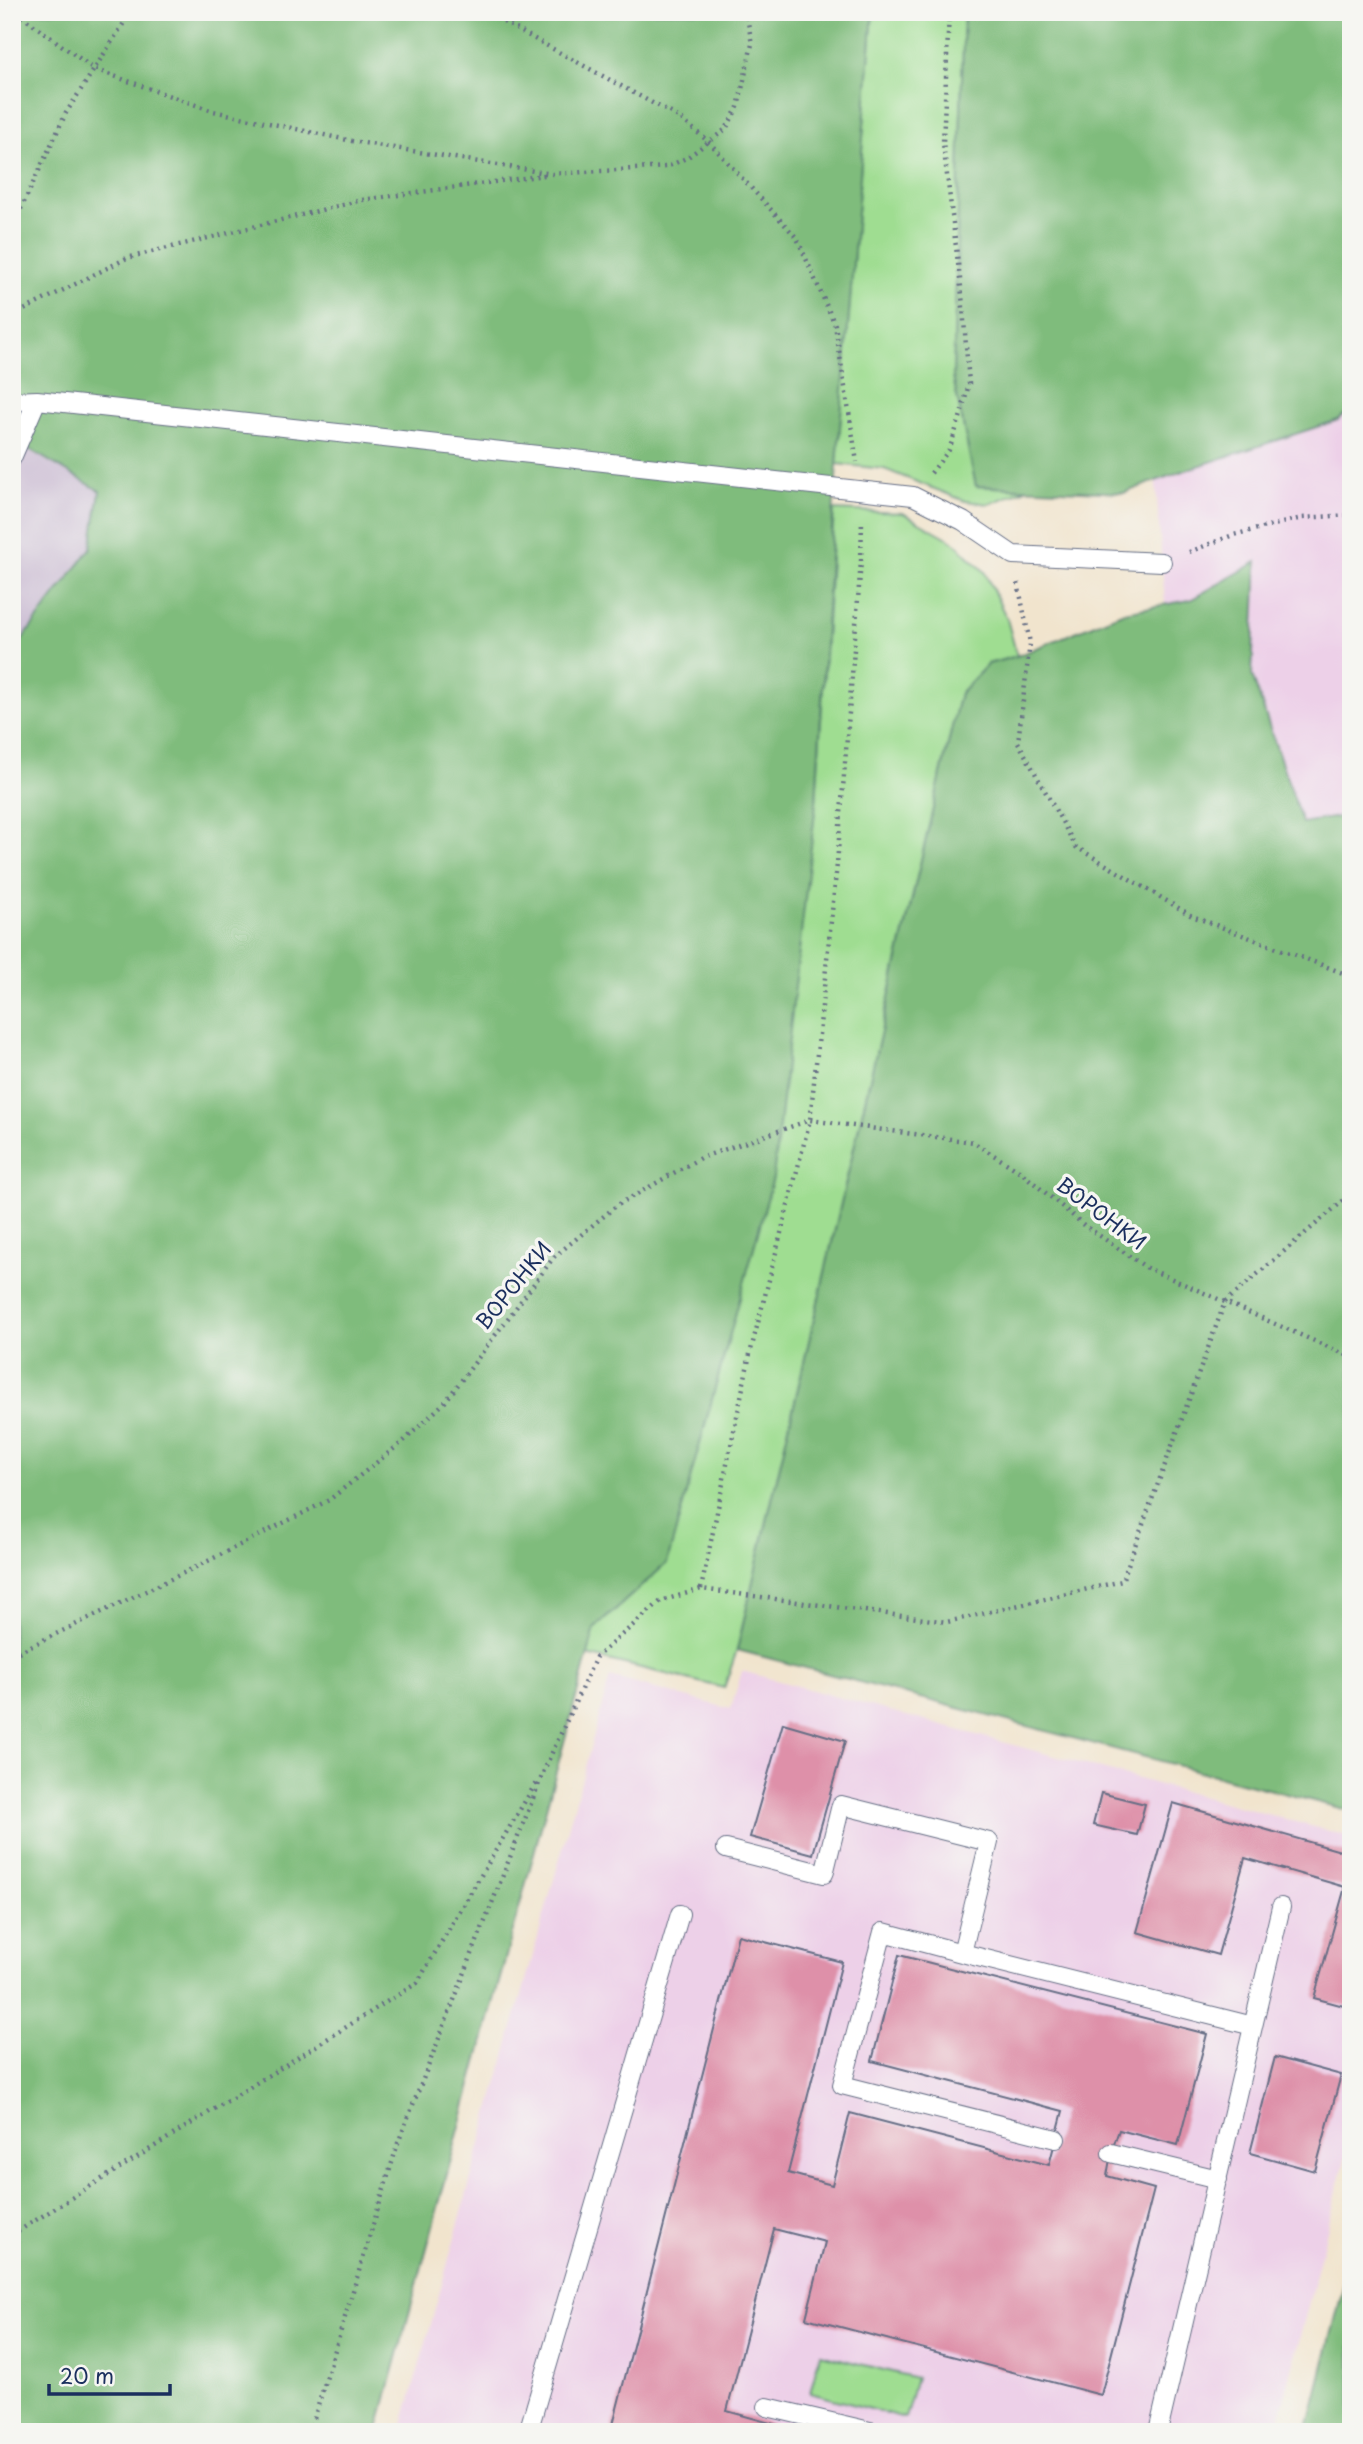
<svg xmlns="http://www.w3.org/2000/svg" width="1363" height="2444" viewBox="0 0 1363 2444" font-family="'Playpen Sans',sans-serif">
  <style>
    .built { fill: #edd0e8 }
    .industrial { fill: #ccbed4 }
    .green { fill: #9fdd91; stroke: #5d8678; stroke-width: 2 }
    .forest { fill: #7fbc7b; stroke: #4d766c; stroke-width: 2 }
    .building { fill: #de90a9 }
    .lines { fill: none; stroke-linecap: round; stroke-linejoin: round }
    .lane-casing { stroke: #666e85; stroke-width: 20 }
    .path { stroke: #666e85; stroke-width: 4.5; stroke-dasharray: 2 5; stroke-linecap: butt }
    .lane { stroke: #fff; stroke-width: 18 }
    .labels { text-anchor: middle; stroke-width: 7; stroke-linejoin: round; paint-order: stroke }
    .street-label { font-size: 21px; fill: #1b2f5e; stroke: #f6f6f2 }
  </style>
  <rect width="100%" height="100%" fill="#f6f6f2"/>
  <filter id="ink" filterUnits="userSpaceOnUse"><feTurbulence type="fractalNoise" baseFrequency=".0143" numOctaves="2"/><feDisplacementMap in="SourceGraphic" scale="14" xChannelSelector="R" yChannelSelector="G"/><feConvolveMatrix kernelMatrix="1 2 1 2 8 2 1 2 1" color-interpolation-filters="sRGB"/></filter>
  <filter id="wash" filterUnits="userSpaceOnUse"><feTurbulence type="fractalNoise" baseFrequency=".00686" numOctaves="4" result="noise"/><feDisplacementMap in="SourceGraphic" scale="28" xChannelSelector="R" yChannelSelector="G"/><feGaussianBlur stdDeviation="1.57" result="paint"/><feColorMatrix in="noise" values="0 0 0 0 0 0 0 0 0 0 0 0 0 0 0 0 0 1.4 0 .05"/><feComposite in="paint" operator="in"/></filter>
  <g filter="url(#wash)">
    <rect width="100%" height="100%" fill="#f1e4cd"/>
    <path class="built" d="M1351,287V933L1184,856L1152,432Z
      M742,1671L1351,1837V2136L1276,2432H401L610,1677L731,1709Z"/>
    <path class="industrial" d="M12,443H16L100,491L91,548L12,653Z"/>
    <path class="green" d="M873,12H964L953,377L976,486L1026,489L989,504L965,501L884,469L837,464Z
      M834,510L903,513L953,541L984,571L1007,619L1017,656L988,664L960,693L737,1650L724,1688L587,1655L595,1628L667,1563L816,803Z
      M820,2354L916,2378L905,2418L810,2393Z"/>
    <path class="forest" d="M12,12H873L831,541L816,803L773,1178L667,1563L595,1628L377,2432H12V653L91,548L100,491L12,439Z
      M964,12H1351V409L1338,420L1177,473L1124,493L976,486L953,377Z
      M1257,562L1252,675L1302,823L1351,815V1811L737,1650L960,693L988,664L1017,656L1124,612L1190,600Z
      M1351,2256V2432H1307Z"/>
    <g id="blocks">
      <path class="building" d="M783,1723L845,1741L813,1854L750,1837Z
        M1101,1793L1145,1804L1137,1835L1093,1825Z
        M1173,1803L1351,1854V2008L1314,1998L1345,1887L1245,1858L1218,1955L1137,1932Z
        M738,1935L842,1962L788,2173L832,2185L850,2113L1049,2165L1063,2111L872,2061L899,1955L1207,2034L1178,2145L1119,2130L1111,2153L1107,2176L1154,2189L1101,2395L806,2318L825,2242L774,2229L727,2411L803,2432H611Z
        M1275,2057L1341,2075L1315,2171L1250,2153Z"/>
    </g>
  </g>
  <g filter="url(#ink)">
    <use href="#blocks" fill-opacity="0" stroke="#666e85" stroke-width="2"/>
    <g class="lines">
      <g class="lane-casing">
        <path id="lane" d="M12,401L37,400L913,496L963,521L1013,555L1162,562
          M12,458L37,400
          M726,1849L824,1874L841,1805L989,1842L962,1953L1253,2026
          M962,1953L883,1932L842,2085L1056,2139
          M1111,2153L1218,2179
          M767,2407L874,2432
          M528,2432L680,1914
          M1158,2432L1281,1907"/>
      </g>
      <path class="path" d="M16,12L94,69L213,111L352,141L552,174L667,167L688,157L726,129L738,107L752,44L746,12
        M485,12L680,118L709,142L797,238L835,325L857,462
        M12,228L66,113L131,12
        M12,316L127,258L362,200L545,175
        M931,473L949,450L960,418L969,384L962,295L943,143L949,12
        M1189,552L1233,535L1302,518L1351,515
        M1018,583L1030,643L1018,742L1076,847L1192,916L1351,976
        M701,1589L750,1354L810,1120L837,864L861,561L862,520
        M12,1655L200,1565L329,1500L405,1440L445,1402L554,1257L616,1206L700,1158L810,1120L973,1142L1022,1173L1084,1225L1147,1268L1351,1357
        M12,2235L417,1983L537,1781
        M310,2432L398,2143L545,1768L596,1657L661,1601L701,1589L947,1622L1122,1581L1225,1302L1351,1194"/>
      <use href="#lane" class="lane"/>
    </g>
  </g>
  <g class="labels">
    <g class="street-label">
      <text transform="translate(1101 1214) rotate(37)" y="7">ВОРОНКИ</text>
      <text transform="translate(514 1286) rotate(-51)" y="7">ВОРОНКИ</text>
    </g>
  </g>
  <rect width="1363" height="2444" fill="none" stroke="#f6f6f2" stroke-width="42"/>
  <path d="M49 2384v10h121v-10" fill="none" stroke="#1b2f5e" stroke-width="3.5"/>
  <text x="60" y="2384" font-size="21" fill="#1b2f5e" stroke="#f6f6f2" stroke-width="5" paint-order="stroke">20 m</text>
</svg>
